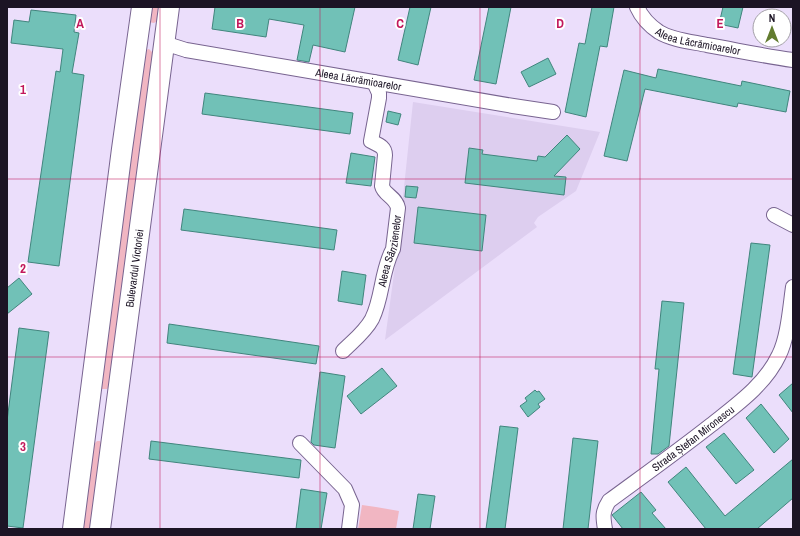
<svg xmlns="http://www.w3.org/2000/svg" width="800" height="536" viewBox="0 0 800 536" font-family="'Archivo Narrow',sans-serif">
  <style>
    .built { fill: #ddceef }
    .green { fill: #f1b6c2 }
    .building { fill: #71c1b7; stroke: #41857d }
    .lines { fill: none; stroke-linecap: round; stroke-linejoin: round }
    .minor-casing { stroke: #786490; stroke-width: 16 }
    .secondary-casing { stroke: #786490; stroke-width: 22 }
    .minor { stroke: #fff; stroke-width: 14 }
    .secondary { stroke: #fff; stroke-width: 20 }
    .grid { fill: none; stroke: #c2185b; stroke-width: 1; stroke-opacity: 0.55 }
    .labels { text-anchor: middle; stroke-width: 4; stroke-linejoin: round; paint-order: stroke }
    .street-label { font-size: 11px; fill: #1c1425; stroke: #fff }
    .grid-label { font-size: 13px; text-anchor: middle; font-weight: bold; fill: #c2185b; stroke: #fff; stroke-width: 4; stroke-linejoin: round; paint-order: stroke }
  </style>
  <rect width="100%" height="100%" fill="#ebdefb"/>
  <path class="built" d="M413,102L600,132L576,191L538,217L534,223L537,227L385,340L398,244Z"/>
  <path class="green" d="M150,7H159L157,21L154,23L149,22Z
    M149,49L153,53L109,386L107,389H102L101,386L144,52L146,50Z
    M97,441H100L101,443V445L90,529H83L94,444Z
    M362,505L376,507L399,511L396,529H358Z"/>
  <path class="building" d="M215,7H355L345,52L313,45L309,62L297,60L304,25L269,19L266,37L212,29Z
    M410,7H431L418,65L398,60Z
    M489,7H511L496,84L474,80Z
    M592,7H614L607,47L600,46L586,117L565,112L579,43L585,44Z
    M723,7H743L738,28L719,24Z
    M31,10L76,15L74,32L79,33L72,73L84,75L59,266L28,262L56,71L60,72L63,49L11,43L14,20L29,22Z
    M548,58L556,74L529,87L521,72Z
    M658,69L741,86L742,81L790,91L786,112L738,103L737,107L645,89L627,161L604,156L624,70L656,78Z
    M205,93L353,113L350,134L202,114Z
    M388,111L401,114L398,125L386,122Z
    M567,135L580,149L554,176L566,177L564,195L465,183L469,148L483,150L482,154L537,161L538,156L545,157Z
    M351,153L375,157L371,186L346,183Z
    M406,186L418,187L416,198L405,197Z
    M418,207L486,215L482,251L414,243Z
    M184,209L337,230L334,250L181,230Z
    M751,243L770,245L752,377L733,374Z
    M342,271L366,275L362,305L338,301Z
    M19,278L32,294L7,314V288Z
    M662,301L684,303L669,446L658,454H651L659,369H655Z
    M169,324L319,346L316,364L167,343Z
    M19,328L49,332L23,528L7,526V421Z
    M382,368L397,386L361,414L347,396Z
    M320,372L345,376L335,448L314,445L311,442Z
    M793,383V413L779,395Z
    M535,390L537,392L539,391L545,399L538,404L540,407L528,417L520,406L527,401L525,398Z
    M761,404L789,439L774,453L746,418Z
    M500,426L518,428L505,529H486Z
    M724,433L754,470L736,484L706,447Z
    M573,438L598,441L588,529H563Z
    M151,441L301,460L299,478L149,459Z
    M793,459V498L757,529H706L668,482L686,467L725,516Z
    M301,489L327,493L321,529H296Z
    M641,492L656,510L652,513L666,529H623L612,515Z
    M418,494L435,496L430,529H413Z"/>
  <g class="lines">
    <g class="minor-casing">
      <g id="minor">
        <path id="s1" d="M637,7C642,18 650,26 659,32C672,40 693,42 707,45C736,50 764,56 793,60"/>
        <path id="s2" d="M164,43L186,50L286,67L513,106L553,112"/>
        <path d="M774,215L793,225"/>
        <path id="s3" d="M343,351C353,341 365,332 372,319C383,297 381,271 393,249L398,208C396,197 384,195 382,186L385,155C385,147 379,145 371,141L379,98V93L374,82"/>
        <path d="M300,443L345,489L352,505L349,529"/>
        <path id="s4" d="M605,529C603,517 602,512 609,501C643,476 678,451 711,425C736,405 765,385 779,355C788,337 790,308 793,287"/>
      </g>
    </g>
    <g class="secondary-casing">
      <g id="secondary">
        <path d="M73,529L122,149L142,7"/>
        <path id="s5" d="M100,529L169,7"/>
      </g>
    </g>
    <use href="#minor" class="minor"/>
    <use href="#secondary" class="secondary"/>
  </g>
  <path class="grid" d="M160,7V529M320,7V529M480,7V529M640,7V529M7,179H793M7,357H793"/>
  <g class="labels">
    <g class="street-label">
      <text dy="4" stroke="none"><textPath href="#s1" startOffset="74">Aleea Lăcrămioarelor</textPath></text>
      <text dy="4" stroke="none"><textPath href="#s2" startOffset="198">Aleea Lăcrămioarelor</textPath></text>
      <text dy="4" stroke="none"><textPath href="#s3" startOffset="114">Aleea Sânzienelor</textPath></text>
      <text dy="4" stroke="none"><textPath href="#s5" startOffset="263">Bulevardul Victoriei</textPath></text>
      <text dy="4" stroke="none"><textPath href="#s4" startOffset="134">Strada Ștefan Mironescu</textPath></text>
    </g>
  </g>
  <g class="grid-label">
    <text x="80" y="28">A</text>
    <text x="240" y="28">B</text>
    <text x="400" y="28">C</text>
    <text x="560" y="28">D</text>
    <text x="720" y="28">E</text>
    <text x="23" y="94">1</text>
    <text x="23" y="273">2</text>
    <text x="23" y="451">3</text>
  </g>
  <rect width="800" height="536" fill="none" stroke="#1c1425" stroke-width="16"/>
  <g transform="translate(772 28)"><circle r="19" fill="#ffffff" stroke="#a4a1a8"/>
  <path d="M0-3L7 15L0 10L-7 15Z" fill="#627c2f"/>
  <text y="-6" font-size="11" font-weight="bold" text-anchor="middle" fill="#1c1425">N</text>
  </g>
</svg>
